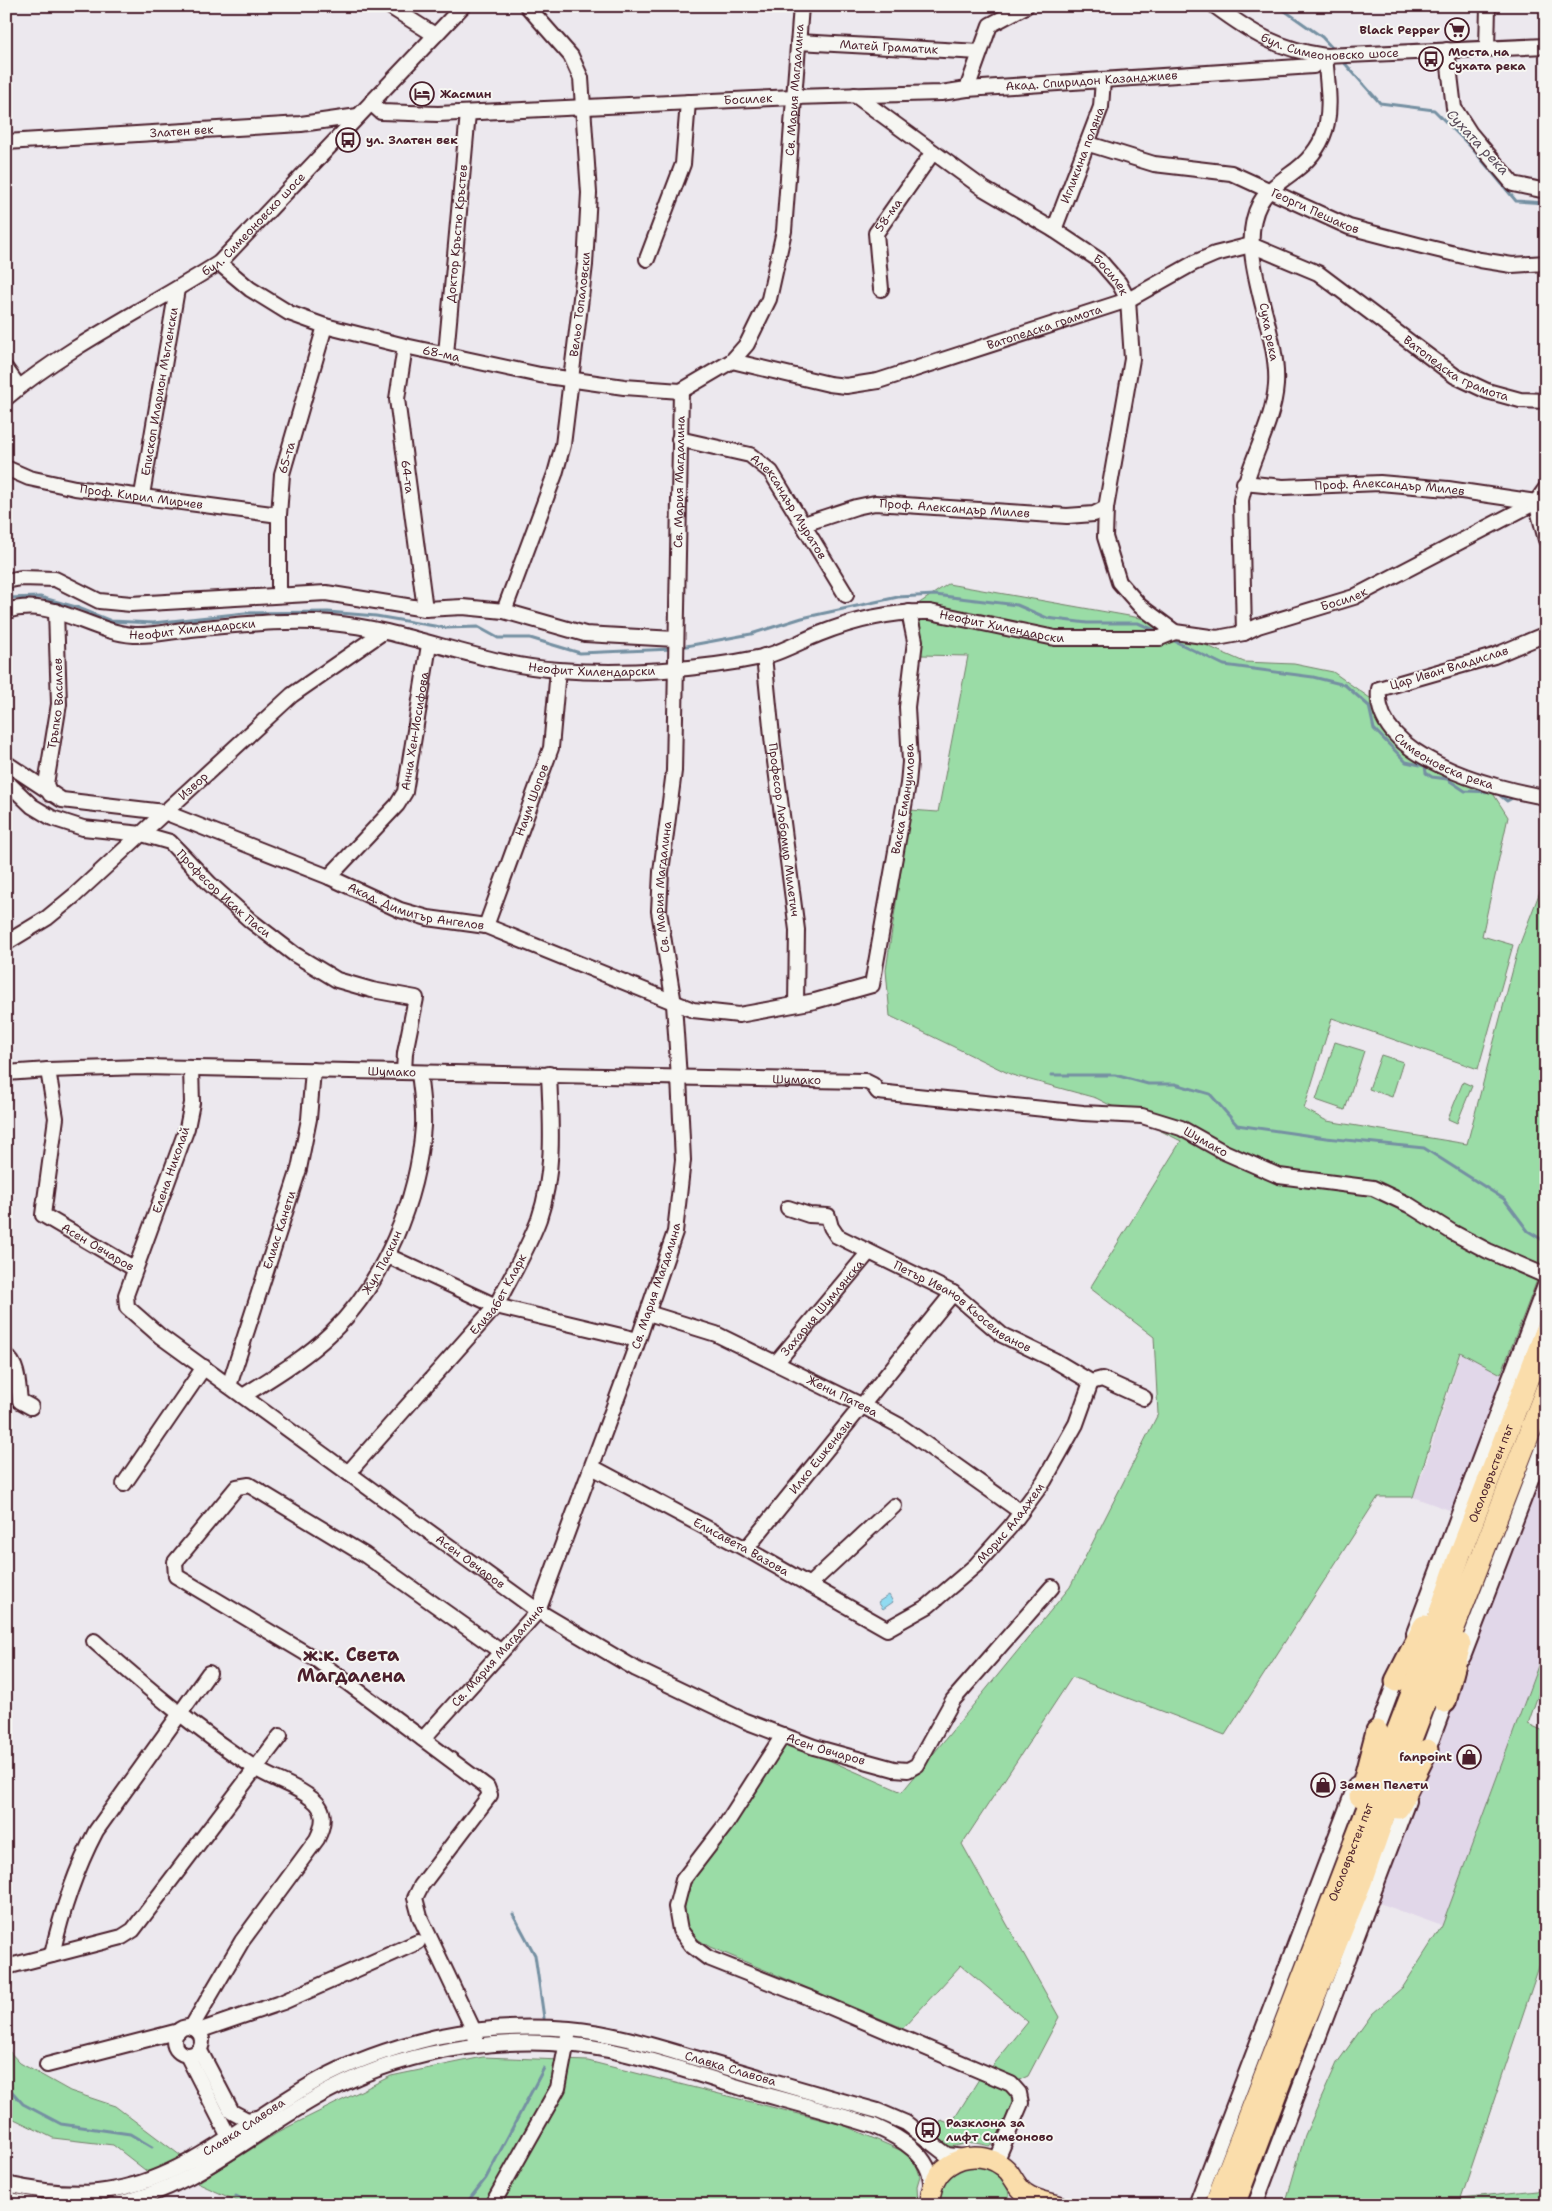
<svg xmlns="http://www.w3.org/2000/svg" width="1552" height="2211" viewBox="0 0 1552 2211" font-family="'Shantell Sans',sans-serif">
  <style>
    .built { fill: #e1d7e9 }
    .green { fill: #9adca6; stroke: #727e68 }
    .water { fill: #90dbf1; stroke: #7490a2 }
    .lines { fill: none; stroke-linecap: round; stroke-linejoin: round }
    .stream { stroke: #7490a2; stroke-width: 3 }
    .minor-casing { stroke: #4a1f2b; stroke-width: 18 }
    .major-casing { stroke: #4a1f2b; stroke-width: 22 }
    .highway-casing { stroke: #4a1f2b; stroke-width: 25 }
    .minor { stroke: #f6f6f2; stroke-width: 14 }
    .major { stroke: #faddab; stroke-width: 19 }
    .highway { stroke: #faddab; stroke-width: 21 }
    .labels { text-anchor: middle; stroke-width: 4; stroke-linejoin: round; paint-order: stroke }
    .poi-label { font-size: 12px; font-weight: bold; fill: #4a1f2b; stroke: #f6f6f2; text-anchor: start }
    .street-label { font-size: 12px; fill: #4a1f2b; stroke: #f6f6f2 }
    .water-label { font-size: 14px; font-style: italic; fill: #5c4e5c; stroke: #f6f6f2 }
    .district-label { font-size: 18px; font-weight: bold; fill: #4a1f2b; stroke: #f6f6f2 }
  </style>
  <rect width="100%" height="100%" fill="#ece8ee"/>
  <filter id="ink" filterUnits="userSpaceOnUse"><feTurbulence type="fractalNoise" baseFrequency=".02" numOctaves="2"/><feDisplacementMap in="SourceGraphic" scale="10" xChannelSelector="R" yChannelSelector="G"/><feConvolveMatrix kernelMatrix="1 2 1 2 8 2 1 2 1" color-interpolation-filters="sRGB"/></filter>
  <g filter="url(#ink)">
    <path class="built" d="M1461,1352L1507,1378L1455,1512L1413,1497L1425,1467Z
      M1546,1466V1644L1442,1926L1379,1903L1381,1893Z"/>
    <path class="green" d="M948,584L1146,619L1244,662L1294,664L1333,672L1377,703L1388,728L1487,784L1508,817L1482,936L1513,945L1478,1069L1332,1018L1304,1109L1327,1121L1467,1144L1519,946L1546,876V1257L1501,1374L1460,1352L1413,1497H1378L1225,1735L1072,1677L962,1844L1059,2017L1028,2076L1017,2081L990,2069L1028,2022L961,1965L903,2028L710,1947C704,1943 695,1938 690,1932C677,1913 689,1888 699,1871L787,1742L902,1792L1070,1587L1158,1414L1154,1337L1090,1288L1181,1141L1096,1098L1012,1075L890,1016L886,970L910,810L938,812L968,656L921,655L906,612Z
      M1335,1042L1364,1051L1345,1110L1316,1100Z
      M1381,1055L1403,1062L1392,1097L1369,1089Z
      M1463,1082L1472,1086L1457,1123L1448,1119Z
      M1546,1415V1425L1474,1608L1482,1585Z
      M1546,1644V1672L1528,1724L1546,1732V1946L1461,2198L1546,2189V2205H1285L1305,2135L1337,2063L1372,2014L1403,1987L1442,1926Z
      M1352,1812L1338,1859L1205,2205H1200Z
      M1391,1830L1250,2205H1246L1374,1868Z
      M6,2048L20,2063L70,2091L115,2106L189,2162L154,2177L113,2145L53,2138L6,2115Z
      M483,2057L588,2061L843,2125L902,2151L915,2161L920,2176L917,2186L918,2205H246L197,2183L282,2130L391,2076Z
      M979,2079C994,2084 1010,2087 1015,2102L999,2139L990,2146C984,2145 976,2142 970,2143C951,2146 950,2152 936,2133L941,2120L951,2124Z
      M979,2166C997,2171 1012,2184 1009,2205H940C940,2181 955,2167 979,2166Z"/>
    <path class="water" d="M889,1595L893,1602L883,1609L878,1602Z"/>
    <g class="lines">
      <path class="stream" d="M1278,6L1322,37L1334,50
        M1341,59L1380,103L1434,110L1471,147L1516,201L1546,203
        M6,598L40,597L76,607L111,621L153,623L245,613L328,612L376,616L446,628L478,627L498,638H530L580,653L672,649
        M1170,639L1224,665L1313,677L1345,685L1369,706L1374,729L1406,762L1425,766L1426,773L1432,777L1447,779L1465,791L1496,792L1507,801L1516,796
        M681,647L751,634L802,618L898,597L935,595L1017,605L1047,618L1087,623H1138L1161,633
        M1051,1075H1115L1148,1084H1175L1210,1094L1237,1125L1326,1138L1424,1148L1504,1199L1528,1231L1546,1242
        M513,1914L535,1955L544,2018
        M6,2085L23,2104L61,2124L130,2134L152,2147
        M236,2196L255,2205
        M465,2205L486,2178L544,2068"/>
      <g class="minor-casing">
        <g id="minor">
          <path d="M389,6L435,35"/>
          <path id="s1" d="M1215,6C1253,34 1278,49 1325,56L1546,46"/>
          <path id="s2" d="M798,42L980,52"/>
          <path d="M1487,49L1488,6"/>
          <path d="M1447,50L1454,108L1470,133L1513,184L1546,191"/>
          <path d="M967,89L990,25L1026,6"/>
          <path id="s3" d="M855,95L984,189L1054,230L1099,260L1119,283L1128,300L1132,359L1106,508L1105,537L1119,582L1140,606L1175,632L1217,638L1244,633L1258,626L1354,597L1536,502L1546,488"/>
          <path id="s4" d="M371,103L381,112L438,114L794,97L941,93L967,89L1313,66L1325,56"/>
          <path id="s5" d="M6,142L301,124L358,116"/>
          <path id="s6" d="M1089,144L1154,164L1231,173L1349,227L1418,245L1480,260L1512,265L1546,263"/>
          <path id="s7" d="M1054,230L1101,107L1103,80"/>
          <path d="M647,259L683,164L688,102"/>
          <path id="s8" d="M219,263L250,289L289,313L325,326L405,346L540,375L624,387L681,391"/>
          <path id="s9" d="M881,289L876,233L933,152"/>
          <path id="s10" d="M405,346L397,399L425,609"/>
          <path id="s11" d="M446,354L468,113"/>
          <path id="s12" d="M732,361L829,384L846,386L878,381L1128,300L1194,263L1215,254L1251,245L1318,273L1455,376L1487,391L1520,400L1546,401"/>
          <path d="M6,369L19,387"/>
          <path id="s13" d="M6,398C71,344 148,308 219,263L463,6"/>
          <path id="s14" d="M679,439L750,455L771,472L846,595"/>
          <path id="s15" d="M6,468L29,478L75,488L279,515"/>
          <path id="s16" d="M1244,483L1283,487L1380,483L1448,489L1536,502L1546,540"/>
          <path id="s17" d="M142,495L177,289"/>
          <path id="s18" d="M804,524L856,507L875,503L1067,516L1094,514L1106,508"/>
          <path d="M6,581L21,578L55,579L99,601L131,604L326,593L425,609L463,607L504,611L585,634L675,639"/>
          <path id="s19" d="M279,595V515L282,474L325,326"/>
          <path id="s20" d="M6,611C52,596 89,632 134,635C152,636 172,631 191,629C238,625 285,619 332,623C409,630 481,665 559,670C622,675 700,670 762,657C781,653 801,641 819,634C854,620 892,611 930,612L1055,638H1160L1175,632"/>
          <path id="s21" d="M504,611L555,474L563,445L585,265L589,193L581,78L571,56L527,6"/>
          <path d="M1244,633L1241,500C1249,461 1273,425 1276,385C1280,329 1233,253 1260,203C1268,189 1284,179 1296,170C1338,137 1329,102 1325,56"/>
          <path id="s22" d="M1546,634L1494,656L1379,689C1372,757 1494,789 1546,797"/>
          <path id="s23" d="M764,656L773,746L797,930L796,1004"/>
          <path id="s24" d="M6,763L62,800L164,812L329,877L400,910L428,918L486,926L693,1010L739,1015L815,1001L872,985L908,784L910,762L907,707L915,641L909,612"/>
          <path id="s25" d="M6,781L32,806L52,818L83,828L142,834L170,842L210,884L251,921L294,954L337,980L372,990L416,998L405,1053L404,1072"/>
          <path id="s26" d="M50,794L46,784L59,704L56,611"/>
          <path id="s27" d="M329,877L397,805L405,792L429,645"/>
          <path id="s28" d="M486,926L551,748L558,670"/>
          <path id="s29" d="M6,943L47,918L75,895L292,695L383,632"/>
          <path id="s30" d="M191,1068L192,1103L187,1128L126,1295L127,1307L160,1336L538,1611L636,1669L745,1721L814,1747L894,1769L908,1770L917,1765L953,1700L1052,1587"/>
          <path id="s31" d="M48,1070L56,1118L43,1215L135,1269"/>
          <path id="s32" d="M6,1073L48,1070L142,1067L865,1081L873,1085L878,1092L1083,1113L1142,1116L1181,1128L1222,1151L1279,1176L1373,1188L1409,1205L1452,1232L1488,1251L1546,1276"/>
          <path id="s33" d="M788,1208L809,1215L828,1216L831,1227L837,1236L953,1293L1002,1335L1054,1360L1091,1382L1102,1379L1144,1398"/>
          <path d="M388,1256L496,1306L638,1340"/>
          <path id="s34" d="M648,1313L716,1334L861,1405L900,1426L1021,1512"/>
          <path d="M6,1356C19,1365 18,1387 20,1401L31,1407"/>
          <path id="s35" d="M776,1363L869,1252"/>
          <path id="s36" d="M229,1386L299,1169L309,1119L313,1070"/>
          <path id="s37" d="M243,1396C273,1377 304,1359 330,1334C384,1283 418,1200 423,1126C424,1109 421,1090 419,1073"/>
          <path id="s38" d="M592,1467L746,1549L887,1629L928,1606L976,1565L1010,1527L1044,1481L1076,1424L1091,1382"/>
          <path id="s39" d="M348,1473L496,1306C510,1278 528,1249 539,1219C555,1172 551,1122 549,1074"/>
          <path d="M124,1484L204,1367"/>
          <path id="s40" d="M746,1549L953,1293"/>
          <path d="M809,1585L894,1506"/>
          <path d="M1414,1633L1546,1283"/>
          <path d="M94,1641C146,1687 198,1731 255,1768C273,1780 296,1785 312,1799C327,1810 324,1825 317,1839L242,1941L191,2028"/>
          <path d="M1463,1657L1546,1441"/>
          <path d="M783,1735L726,1824L683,1880L676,1907L680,1930L692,1946L708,1958L807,1997L1011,2084L1019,2093L1021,2103L996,2162"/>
          <path d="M1374,1738L1398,1674"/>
          <path id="s41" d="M423,1739L538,1611L633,1355L675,1232L683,1160L679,1078L674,1004L659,911L661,872L674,771L681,391L732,361L747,344L769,299L784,231L801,6"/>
          <path d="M1425,1758L1448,1696"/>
          <path d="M52,1955C61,1914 76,1869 96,1831L209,1673"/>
          <path d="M6,1967L122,1937L133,1930L280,1736"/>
          <circle cx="188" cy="2041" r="14"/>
          <path d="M198,2031L283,2002L418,1942"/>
          <path d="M477,2045L474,2031L420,1917L415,1898L421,1886L490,1795L487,1787L317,1660L176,1576L175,1562L237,1487L249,1485L365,1555L500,1651"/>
          <path d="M199,2049L232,2112L247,2120L256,2118"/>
          <path d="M187,2055L232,2143"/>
          <path d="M47,2065L179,2031"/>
          <path id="s42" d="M6,2184C42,2192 80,2197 116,2189C188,2176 252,2117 315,2082C352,2061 394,2047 436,2037C478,2028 527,2026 570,2029C616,2033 660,2048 705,2061C762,2078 820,2095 878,2111L906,2123L947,2155L964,2157"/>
          <path d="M6,2199L37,2205"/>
          <path d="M112,2205C196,2189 256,2128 330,2090C413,2047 516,2032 608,2050C654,2059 699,2075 745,2089C788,2101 831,2112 874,2126C899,2137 934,2156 931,2189"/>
          <path d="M492,2205L558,2088L568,2036"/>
          <path d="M1196,2205L1356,1784"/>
          <path d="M1255,2205L1408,1801"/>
        </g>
      </g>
      <g class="major-casing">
        <path id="major" d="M930,2205C930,2189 936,2174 949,2165C968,2152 994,2155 1009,2172C1014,2179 1018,2188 1025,2193C1034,2200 1048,2202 1058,2205"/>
      </g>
      <g class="highway-casing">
        <g id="highway">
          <path d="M1396,1681L1424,1626"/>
          <path d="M1445,1702L1460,1644"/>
          <path d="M1360,1796L1377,1731"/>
          <path d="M1398,1808L1427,1750"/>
          <path id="s43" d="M1215,2205L1414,1688L1460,1554L1546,1331"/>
          <path d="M1234,2205L1285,2069L1361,1882L1408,1747L1546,1390"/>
        </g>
      </g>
      <use href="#minor" class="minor"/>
      <use href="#major" class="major"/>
      <use href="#highway" class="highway"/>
    </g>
  </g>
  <defs>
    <g id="supermarket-ring" transform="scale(1.25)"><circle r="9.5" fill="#f6f6f2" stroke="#4a1f2b" stroke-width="1.5"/><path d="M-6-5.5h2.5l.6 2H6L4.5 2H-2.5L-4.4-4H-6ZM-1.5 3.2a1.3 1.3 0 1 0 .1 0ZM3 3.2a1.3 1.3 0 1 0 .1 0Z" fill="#4a1f2b"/></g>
    <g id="bus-ring" transform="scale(1.25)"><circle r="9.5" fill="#f6f6f2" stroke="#4a1f2b" stroke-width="1.5"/><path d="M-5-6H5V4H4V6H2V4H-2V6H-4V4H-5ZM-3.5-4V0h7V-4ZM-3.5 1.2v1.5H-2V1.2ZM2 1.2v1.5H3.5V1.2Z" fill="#4a1f2b"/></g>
    <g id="hotel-ring" transform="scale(1.25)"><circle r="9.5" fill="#f6f6f2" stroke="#4a1f2b" stroke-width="1.5"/><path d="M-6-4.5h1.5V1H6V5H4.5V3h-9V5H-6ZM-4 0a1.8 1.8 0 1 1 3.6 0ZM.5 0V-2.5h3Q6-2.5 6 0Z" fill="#4a1f2b"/></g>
    <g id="shop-ring" transform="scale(1.25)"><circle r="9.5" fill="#f6f6f2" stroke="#4a1f2b" stroke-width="1.5"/><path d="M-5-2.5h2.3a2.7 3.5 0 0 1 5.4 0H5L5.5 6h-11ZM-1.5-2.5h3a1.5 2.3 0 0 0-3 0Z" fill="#4a1f2b"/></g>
  </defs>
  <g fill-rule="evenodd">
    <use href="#supermarket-ring" x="1457" y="30"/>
    <use href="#bus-ring" x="1431" y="59"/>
    <use href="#hotel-ring" x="422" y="94"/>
    <use href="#bus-ring" x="348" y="140"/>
    <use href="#shop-ring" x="1469" y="1757"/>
    <use href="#shop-ring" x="1323" y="1785"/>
    <use href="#bus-ring" x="928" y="2130"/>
  </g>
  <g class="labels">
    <g class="poi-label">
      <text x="1440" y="34" text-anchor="end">Black Pepper</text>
      <text x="1448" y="56">Моста на<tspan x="1448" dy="14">Сухата река</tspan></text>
      <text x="440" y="98">Жасмин</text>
      <text x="366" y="144">ул. Златен век</text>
      <text x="1452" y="1761" text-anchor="end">fanpoint</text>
      <text x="1340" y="1789">Земен Пелети</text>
      <text x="946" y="2127">Разклона за<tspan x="946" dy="14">лифт Симеоново</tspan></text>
    </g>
    <g class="street-label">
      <text dy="4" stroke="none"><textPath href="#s1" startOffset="126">бул. Симеоновско шосе</textPath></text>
      <text dy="4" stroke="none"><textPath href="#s2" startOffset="91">Матей Граматик</textPath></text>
      <text dy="4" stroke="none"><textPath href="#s4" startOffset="725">Акад. Спиридон Казанджиев</textPath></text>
      <text dy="4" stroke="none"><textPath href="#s41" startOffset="1762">Св. Мария Магдалина</textPath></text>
      <text dy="4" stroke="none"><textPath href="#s4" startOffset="381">Босилек</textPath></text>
      <text dy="4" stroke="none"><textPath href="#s5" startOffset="176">Златен век</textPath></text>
      <text dy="4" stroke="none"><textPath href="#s7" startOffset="80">Игликина поляна</textPath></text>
      <text dy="4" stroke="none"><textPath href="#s6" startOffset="238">Георги Пешаков</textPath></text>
      <text dy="4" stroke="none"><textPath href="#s9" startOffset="78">58-ма</textPath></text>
      <text dy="4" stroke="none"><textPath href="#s13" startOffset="304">бул. Симеоновско шосе</textPath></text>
      <text dy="4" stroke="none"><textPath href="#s11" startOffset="121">Доктор Кръстю Кръстев</textPath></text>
      <text dy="4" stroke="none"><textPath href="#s3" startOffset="314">Босилек</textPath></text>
      <text dy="4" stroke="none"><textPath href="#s21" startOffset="318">Вельо Топаловски</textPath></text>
      <text dy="4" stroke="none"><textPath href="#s12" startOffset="324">Ватопедска грамота</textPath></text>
      <text transform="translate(1269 332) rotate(79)" y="4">Суха река</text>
      <text dy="4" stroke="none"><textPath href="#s8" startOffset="244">68-ма</textPath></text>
      <text dy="4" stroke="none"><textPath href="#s12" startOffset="789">Ватопедска грамота</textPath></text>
      <text dy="4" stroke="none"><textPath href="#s17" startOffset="105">Епископ Иларион Мъгленски</textPath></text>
      <text dy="4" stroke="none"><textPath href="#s19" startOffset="138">65-та</textPath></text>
      <text dy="4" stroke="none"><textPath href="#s10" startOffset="132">64-та</textPath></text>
      <text dy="4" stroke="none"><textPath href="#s41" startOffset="1328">Св. Мария Магдалина</textPath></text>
      <text dy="4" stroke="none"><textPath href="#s16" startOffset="146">Проф. Александър Милев</textPath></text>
      <text dy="4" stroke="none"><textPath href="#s15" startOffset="139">Проф. Кирил Мирчев</textPath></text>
      <text dy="4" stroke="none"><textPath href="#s14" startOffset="138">Александър Муратов</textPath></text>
      <text dy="4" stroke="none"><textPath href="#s18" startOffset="154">Проф. Александър Милев</textPath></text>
      <text dy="4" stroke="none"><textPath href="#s3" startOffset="882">Босилек</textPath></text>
      <text dy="4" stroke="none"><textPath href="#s20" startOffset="1016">Неофит Хилендарски</textPath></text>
      <text dy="4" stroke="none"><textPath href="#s20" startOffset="191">Неофит Хилендарски</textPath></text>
      <text dy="4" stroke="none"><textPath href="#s20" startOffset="596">Неофит Хилендарски</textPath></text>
      <text transform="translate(1449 668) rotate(-17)" y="4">Цар Иван Владислав</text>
      <text dy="4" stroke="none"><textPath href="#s26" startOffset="92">Тръпко Василев</textPath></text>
      <text dy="4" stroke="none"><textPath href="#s27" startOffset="176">Анна Хен-Йосифова</textPath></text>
      <text dy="4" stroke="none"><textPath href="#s22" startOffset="282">Симеоновска река</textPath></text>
      <text dy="4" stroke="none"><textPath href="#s29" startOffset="245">Извор</textPath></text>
      <text dy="4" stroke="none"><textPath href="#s24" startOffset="1108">Васка Емануилова</textPath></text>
      <text dy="4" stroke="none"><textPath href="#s28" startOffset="134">Наум Шопов</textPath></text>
      <text dy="4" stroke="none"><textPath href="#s23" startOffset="175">Професор Любомир Милетич</textPath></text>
      <text dy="4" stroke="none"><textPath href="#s41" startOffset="922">Св. Мария Магдалина</textPath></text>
      <text dy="4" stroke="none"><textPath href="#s25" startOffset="255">Професор Исак Паси</textPath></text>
      <text dy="4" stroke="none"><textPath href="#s24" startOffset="440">Акад. Димитър Ангелов</textPath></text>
      <text dy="4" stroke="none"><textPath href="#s32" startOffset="386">Шумако</textPath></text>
      <text dy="4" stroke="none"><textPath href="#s32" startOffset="791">Шумако</textPath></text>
      <text dy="4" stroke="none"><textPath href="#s32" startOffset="1211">Шумако</textPath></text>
      <text transform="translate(171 1170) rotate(-71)" y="4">Елена Николай</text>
      <text dy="4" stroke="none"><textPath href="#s36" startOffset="164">Елиас Канети</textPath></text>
      <text dy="4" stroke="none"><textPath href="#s31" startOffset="210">Асен Овчаров</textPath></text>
      <text dy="4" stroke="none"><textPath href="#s37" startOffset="196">Жул Паскин</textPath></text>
      <text dy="4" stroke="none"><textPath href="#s41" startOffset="518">Св. Мария Магдалина</textPath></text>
      <text dy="4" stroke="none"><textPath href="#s39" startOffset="234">Елизабет Кларк</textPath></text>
      <text dy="4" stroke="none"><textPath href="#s33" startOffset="208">Петър Иванов Кьосеиванов</textPath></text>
      <text dy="4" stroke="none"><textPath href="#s35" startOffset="72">Захария Шумлянска</textPath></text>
      <text dy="4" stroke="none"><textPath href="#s34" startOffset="212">Жени Патева</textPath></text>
      <text dy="4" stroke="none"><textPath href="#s40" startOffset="119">Илко Ешкенази</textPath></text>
      <text dy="4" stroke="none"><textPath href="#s43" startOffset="782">Околовръстен път</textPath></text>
      <text dy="4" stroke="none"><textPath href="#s38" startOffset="501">Морис Аладжем</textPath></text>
      <text dy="4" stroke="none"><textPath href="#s38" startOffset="169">Елисавета Вазова</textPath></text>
      <text dy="4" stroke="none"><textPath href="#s30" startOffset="678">Асен Овчаров</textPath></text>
      <text dy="4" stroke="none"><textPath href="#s41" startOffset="112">Св. Мария Магдалина</textPath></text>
      <text dy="4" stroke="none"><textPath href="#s30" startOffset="1082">Асен Овчаров</textPath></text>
      <text dy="4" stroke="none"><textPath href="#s43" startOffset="378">Околовръстен път</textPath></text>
      <text dy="4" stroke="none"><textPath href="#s42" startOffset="768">Славка Славова</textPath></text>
      <text dy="4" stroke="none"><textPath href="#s42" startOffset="254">Славка Славова</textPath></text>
    </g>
    <g class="water-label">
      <text transform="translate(1478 142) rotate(47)" y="5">Сухата река</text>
    </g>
    <g class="district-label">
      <text x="351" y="1661">ж.к. Света<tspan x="351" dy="21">Магдалена</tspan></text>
    </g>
  </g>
  <rect width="1552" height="2211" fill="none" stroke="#f6f6f2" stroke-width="25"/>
  <rect x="12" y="12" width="1527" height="2186" fill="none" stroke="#4a1f2b" stroke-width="2" filter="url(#ink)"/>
</svg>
